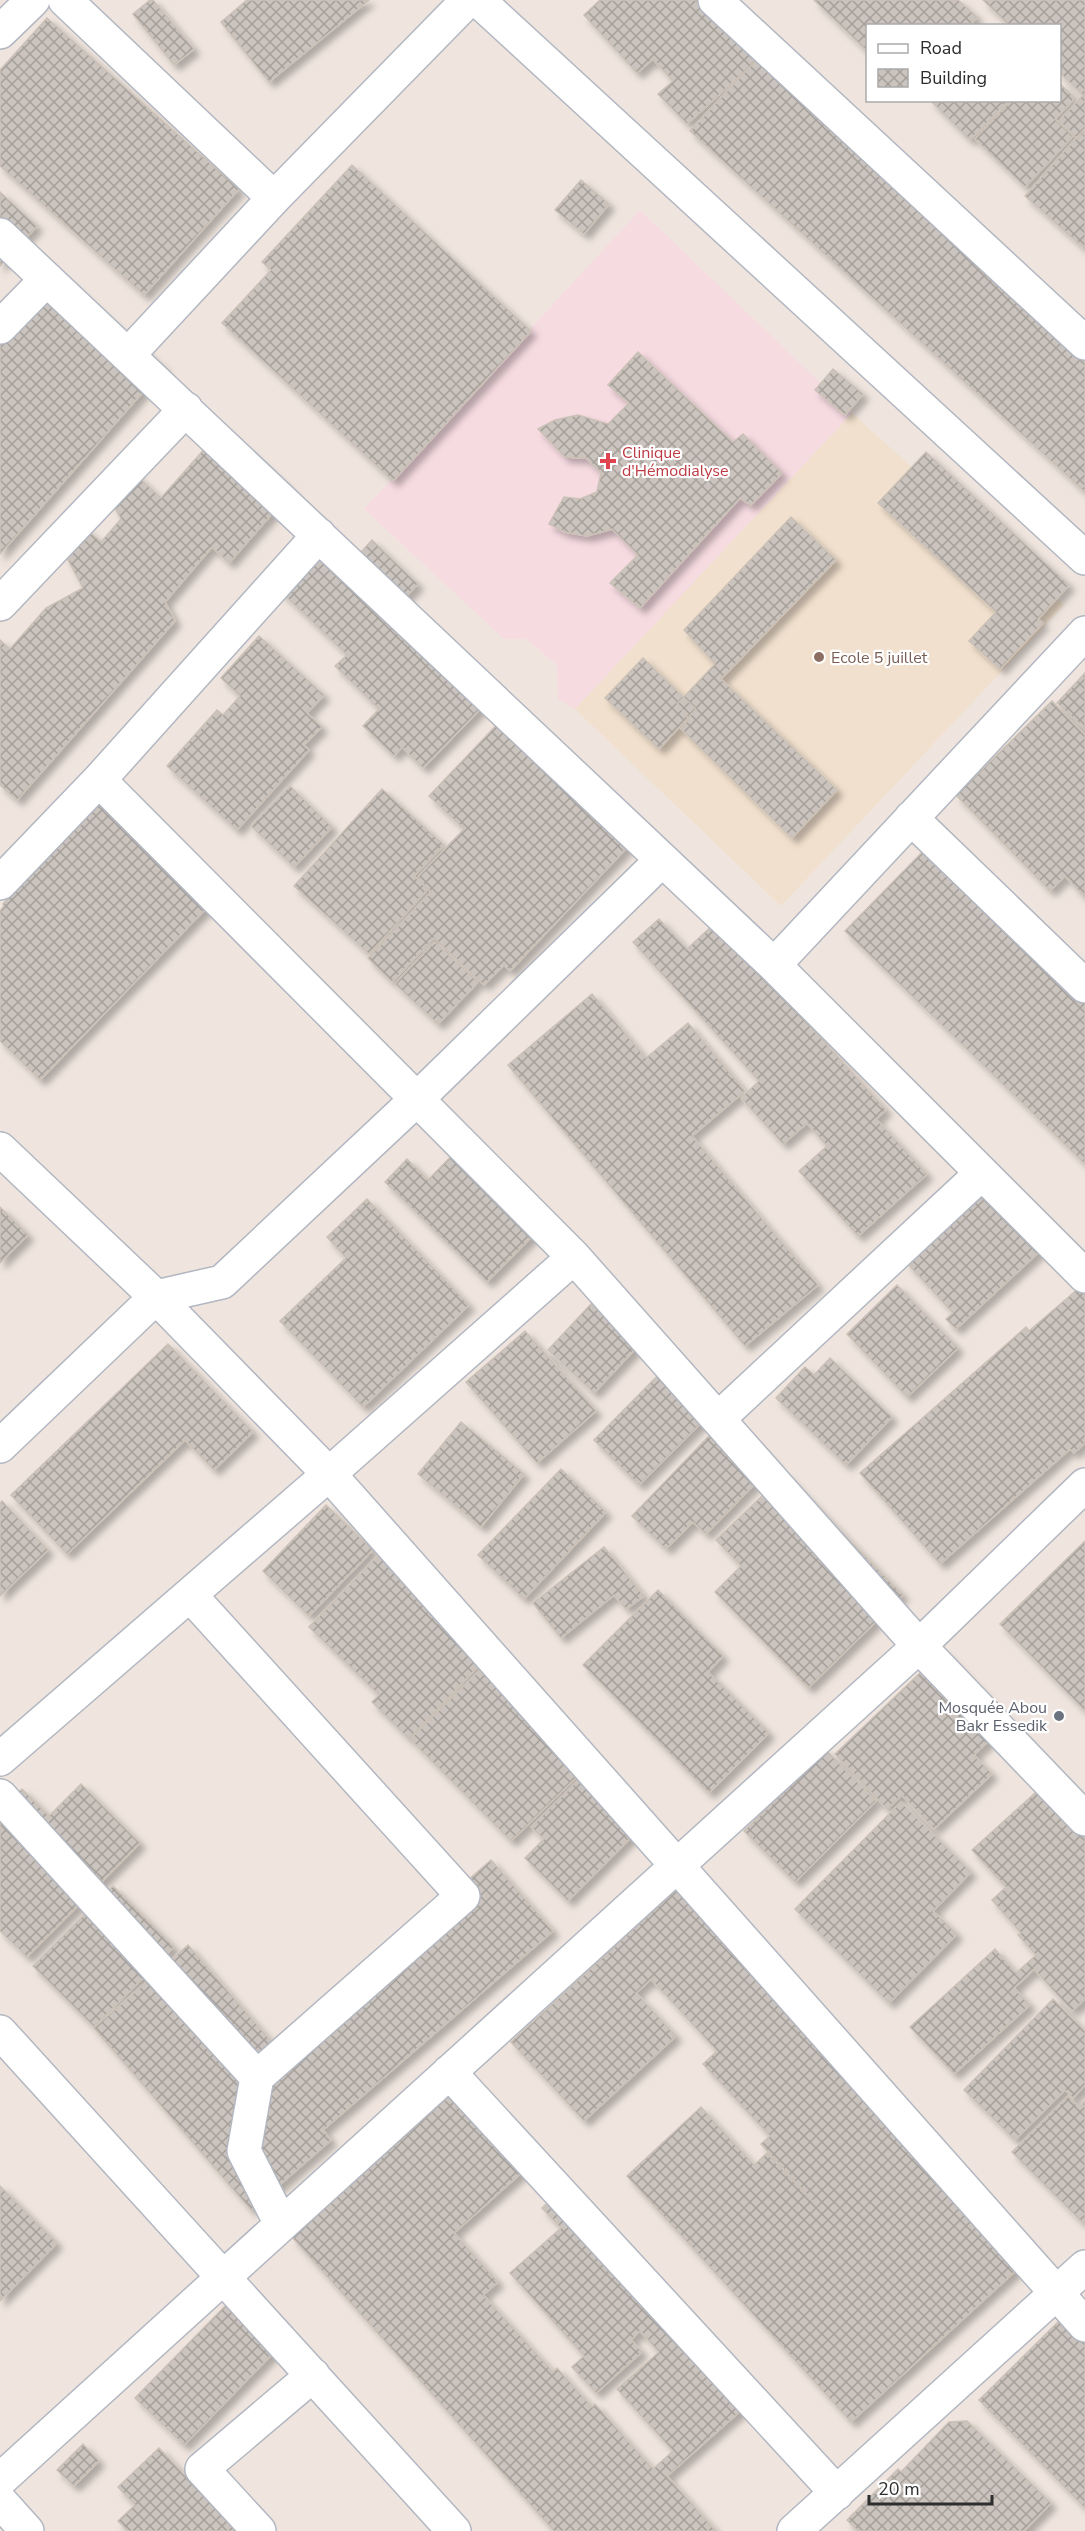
<svg xmlns="http://www.w3.org/2000/svg" width="1085" height="2531" viewBox="0 0 1085 2531" font-family="'Nunito Sans',sans-serif">
  <style>
    .education { fill: #f1e0cd }
    .medical { fill: #f6dbe1 }
    .building { fill: url(#building-cross-hatch); stroke: #cbc1b7; stroke-width: 1.5; filter: url(#shadow) }
    .lines { fill: none; stroke-linecap: round; stroke-linejoin: round }
    .street-casing { stroke: #b2b7c1; stroke-width: 36 }
    .secondary-casing { stroke: #b2b7c1; stroke-width: 36 }
    .street { stroke: #fff; stroke-width: 33 }
    .secondary { stroke: #fff; stroke-width: 33 }
    .health-dot { fill: #e0444e; stroke: #fff; stroke-width: 2 }
    .education-dot { fill: #8d6e63; stroke: #fff; stroke-width: 2 }
    .worship-dot { fill: #6b7280; stroke: #fff; stroke-width: 2 }
    .labels { text-anchor: middle; stroke-width: 4.5; stroke-linejoin: round; paint-order: stroke }
    .health-label { font-size: 16px; fill: #be3a42; stroke: #fff; text-anchor: start }
    .education-label { font-size: 16px; fill: #785e54; stroke: #fff; text-anchor: start }
    .worship-label { font-size: 16px; fill: #5b616d; stroke: #fff; text-anchor: end }
  </style>
  <defs>
    <pattern id="building-cross-hatch" width="8" height="8" patternUnits="userSpaceOnUse" patternTransform="scale(1.5)"><rect width="8" height="8" fill="#cbc3bd"/><path d="M0 0l8 8M0 8l8-8" fill="none" stroke="#a59f9a"/></pattern>
    <filter id="shadow"><feDropShadow dx="5.5" dy="5.5" stdDeviation="3" flood-color="#0004"/></filter>
  </defs>
  <rect width="100%" height="100%" fill="#efe5de"/>
  <path class="education" d="M852,413L1064,605L781,906L575,709Z"/>
  <path class="medical" d="M640,210L852,413L575,709L558,699L557,665L526,639H504L364,509Z"/>
  <path class="building" d="M150,0H153L194,49L174,65L133,14Z
    M247,0H369L269,82L221,22Z
    M600,0H722L768,50L687,124L658,94L673,81L653,59L637,73L584,15Z
    M814,0H958L977,17L969,26H868V52Z
    M983,0H1085V132L1078,139L1059,121L1083,95L1060,73V26H1010Z
    M47,18L239,189L144,295L0,166V70Z
    M770,45L1085,334V492L690,131Z
    M1060,84L1075,98L1055,119L1073,136L1025,187L975,139L1011,100H1060Z
    M930,100H1009L970,140Z
    M1085,128V249L1025,196Z
    M352,165L531,331L393,481L222,323L271,270L262,262Z
    M581,180L609,204L584,234L555,210Z
    M0,192L37,226L0,266Z
    M58,274L164,368L0,554V340Z
    M638,352L733,442L743,434L782,473L751,505L740,498L640,608L610,583L638,555L612,529L587,536L565,532L549,524L564,497L580,499L597,492L601,473L586,458L565,457L538,429L555,420L578,415L608,424L629,403L608,385Z
    M833,369L863,394L845,415L815,390Z
    M222,429L292,491L229,563L212,547L165,602L175,621L17,800L0,785V640L10,649L46,608L83,588L65,554L86,529L101,542L121,519L110,498L133,472L161,498Z
    M926,452L1069,585L1038,619L1043,623L1000,669L969,641L996,612L878,503Z
    M791,517L836,560L721,679L837,790L792,838L681,729L689,719L677,704L715,664L684,630Z
    M328,536L353,561L372,540L418,584L390,613L485,704L423,768L402,747L394,756L363,726L379,709L335,666L347,655L277,588Z
    M259,636L324,695L307,713L322,727L304,745L309,750L237,830L167,766L217,710L223,715L240,696L221,678Z
    M643,658L696,709L659,749L605,698Z
    M1085,673V729L1057,703Z
    M1052,701L1085,735V897L1065,876L1050,891L956,795Z
    M506,715L636,838L510,971L504,965L484,985L434,938L392,982L368,958L431,892L417,878L464,829L429,796Z
    M290,786L332,827L294,867L251,826Z
    M382,789L444,845L414,876L428,889L369,954L294,886Z
    M112,791L219,895L40,1080L0,1041V911L4,906L3,904Z
    M933,841L1085,989V1164L845,931Z
    M659,919L687,949L716,922L886,1110L876,1119L927,1174L858,1236L799,1171L827,1146L807,1123L783,1144L741,1098L759,1081L633,942Z
    M434,942L478,982L438,1024L395,984Z
    M592,994L646,1058L688,1023L745,1091L692,1136L818,1285L745,1346L508,1065Z
    M466,1141L547,1221L487,1282L385,1182L407,1159L428,1180Z
    M984,1190L1040,1251L956,1329L946,1319L953,1313L906,1262Z
    M367,1199L469,1305L363,1407L280,1321L346,1258L327,1237Z
    M0,1207L28,1235L0,1263Z
    M897,1285L958,1348L907,1397L847,1334Z
    M1079,1288L1085,1294V1443L1074,1453L1070,1449L940,1564L860,1473L1026,1327L1029,1331Z
    M591,1304L637,1347L594,1393L548,1350Z
    M525,1331L596,1411L537,1463L466,1382Z
    M168,1344L253,1432L214,1470L185,1440L67,1554L11,1495Z
    M830,1358L892,1417L846,1465L776,1398L805,1367L814,1375Z
    M673,1360L718,1406L639,1485L594,1440Z
    M727,1417L775,1463L706,1534L693,1522L666,1549L632,1516Z
    M461,1422L524,1474L481,1527L418,1474Z
    M561,1469L606,1512L524,1599L478,1555Z
    M785,1474L903,1595L808,1688L715,1592L741,1566L716,1540Z
    M2,1501L48,1550L0,1596V1503Z
    M326,1505L373,1550L309,1616L263,1571Z
    M1085,1541V1711L1000,1624Z
    M391,1542L488,1656L409,1739L372,1702L379,1695L309,1627Z
    M604,1547L644,1596L626,1609L614,1595L561,1638L533,1603Z
    M658,1590L723,1656L708,1672L769,1733L709,1793L583,1665Z
    M943,1651L1009,1721L974,1755L992,1774L934,1829L902,1795L887,1809L835,1754Z
    M492,1658L593,1761L511,1841L410,1739Z
    M826,1750L876,1801L795,1882L744,1831Z
    M595,1763L650,1818L568,1901L525,1858L544,1839L531,1827Z
    M1056,1774L1085,1806V1999L1072,2011L1034,1969L1014,1988L1030,2005L954,2074L910,2027L995,1949L1016,1973L1036,1955L1018,1935L1021,1933L992,1900L1006,1887L972,1850Z
    M81,1784L140,1843L27,1957L0,1931V1811L22,1789L49,1816Z
    M901,1802L971,1872L933,1911L957,1934L889,2003L795,1909Z
    M491,1860L553,1931L323,2130L331,2140L251,2210L94,2028L188,1945L283,2055L353,1980Z
    M690,1877L1035,2253L851,2422L627,2176L701,2107L754,2165L767,2153L817,2206L761,2144L770,2136L703,2064L717,2051L651,1979L636,1993L676,2036L584,2121L511,2042Z
    M113,1886L174,1947L94,2027L33,1966Z
    M1053,1999L1085,2031V2085L1073,2098L1065,2090L1015,2140L964,2090Z
    M466,2081L537,2159L454,2233L498,2282L483,2295L553,2372L557,2368L592,2407L595,2404L653,2469L673,2451L617,2389L659,2352L640,2331L631,2340L642,2352L596,2393L572,2367L584,2356L510,2273L561,2228L542,2208L565,2187L754,2399L667,2476L716,2531H554L292,2237Z
    M1068,2096L1079,2107L1085,2101V2220L1082,2222L1012,2152Z
    M0,2186L57,2243L0,2301Z
    M228,2303L276,2350L184,2445L135,2398Z
    M1068,2312L1085,2329V2508L979,2400Z
    M967,2421L1051,2503L1024,2531H858L847,2520L898,2469L901,2472L949,2422Z
    M83,2444L99,2461L74,2486L57,2470Z
    M159,2448L238,2531H128L118,2521L135,2505L118,2487Z"/>
  <g class="lines">
    <g class="street-casing">
      <path id="street" d="M65,0L274,198
        M478,0L1085,558
        M715,0L1085,343
        M0,32L33,0
        M0,235L774,965L1085,1276
        M0,327L47,279
        M128,355L274,198L468,0
        M0,604L186,409
        M99,780L574,1257L919,1646L1085,1819
        M911,818L1085,986
        M0,883L99,780L319,535
        M774,965L1085,633
        M0,1149L156,1297L329,1474L1085,2325
        M718,1419L982,1173
        M0,1446L156,1297L222,1282L417,1099L662,860
        M0,1759L329,1474L574,1257
        M0,1796L257,2077L463,1896L190,1595
        M0,2032L454,2531
        M449,2072L837,2493
        M257,2077L244,2151L281,2224
        M0,2480L919,1646L1085,1485
        M259,2531L202,2469L313,2375
        M794,2531L1085,2267"/>
    </g>
    <g class="secondary-casing">
      <path id="secondary" d="M0,2501L27,2531"/>
    </g>
    <use href="#street" class="street"/>
    <use href="#secondary" class="secondary"/>
  </g>
  <path class="health-dot" d="M605 452h6v6h6v6h-6v6h-6v-6h-6v-6h6z"/>
  <circle class="education-dot" cx="819" cy="657" r="6"/>
  <circle class="worship-dot" cx="1059" cy="1716" r="6"/>
  <g class="labels">
    <g class="health-label">
      <text x="622" y="458">Clinique<tspan x="622" dy="18">d'Hémodialyse</tspan></text>
    </g>
    <g class="education-label">
      <text x="831" y="663">Ecole 5 juillet</text>
    </g>
    <g class="worship-label">
      <text x="1047" y="1713">Mosquée Abou<tspan x="1047" dy="18">Bakr Essedik</tspan></text>
    </g>
  </g>
  <rect x="866" y="24" width="195" height="78" fill="#ffffff" stroke="#ababab" stroke-width="1.5"/>
  <rect x="878" y="44" width="30" height="9" fill="#ffffff" stroke="#ababab" stroke-width="1.5"/>
  <text x="920" y="54" font-size="18" fill="#2d2d2d">Road</text>
  <rect x="878" y="69" width="30" height="18" fill="url(#building-cross-hatch)" stroke="#ababab" stroke-width="1.5"/>
  <text x="920" y="84" font-size="18" fill="#2d2d2d">Building</text>
  <path d="M869 2495v9h123v-9" fill="none" stroke="#2d2d2d" stroke-width="3"/>
  <text x="878" y="2495" font-size="18" fill="#2d2d2d" stroke="#ffffff" stroke-width="4.5" paint-order="stroke">20 m</text>
</svg>
